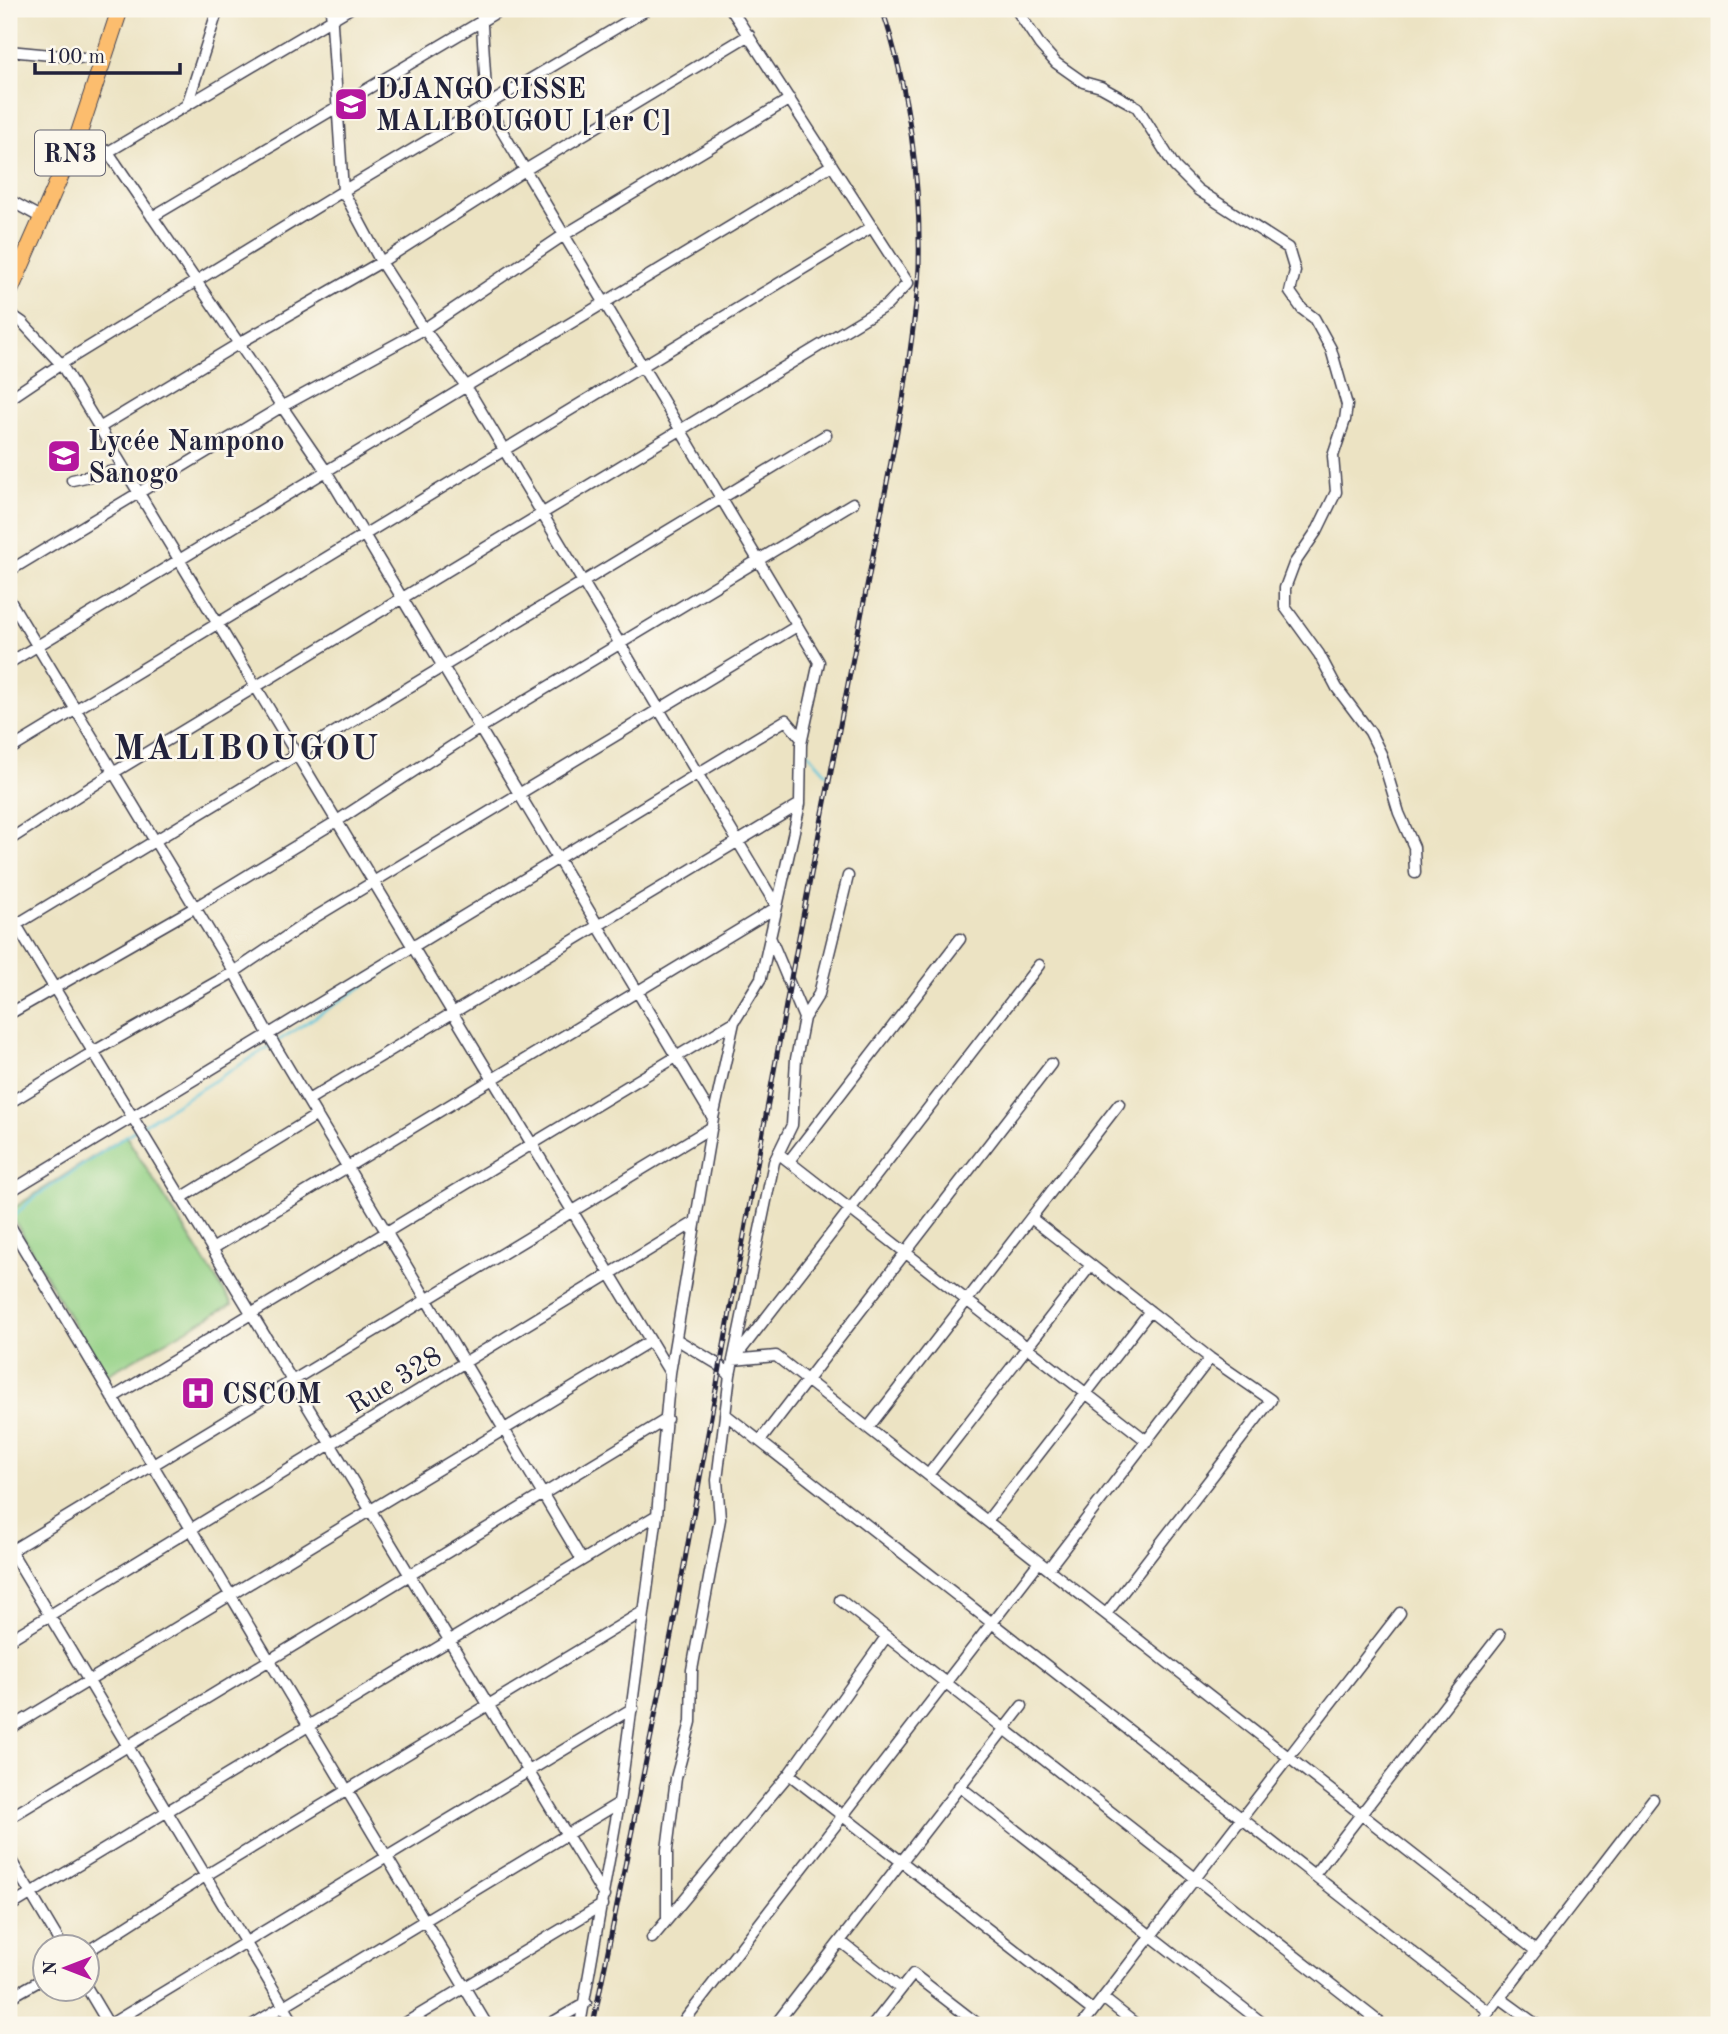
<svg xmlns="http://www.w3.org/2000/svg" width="1728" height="2034" viewBox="0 0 1728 2034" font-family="'Old Standard TT',serif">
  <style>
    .pitch { fill: #95d287; stroke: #5c7a61; stroke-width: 2 }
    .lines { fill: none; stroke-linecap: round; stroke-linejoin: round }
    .stream { stroke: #5fc5dc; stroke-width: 2.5 }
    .minor-casing { stroke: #403f4f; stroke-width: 13 }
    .highway-casing { stroke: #403f4f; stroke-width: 18 }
    .minor { stroke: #fff; stroke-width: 10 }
    .highway { stroke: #fcbd6e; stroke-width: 16 }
    .rail-casing { stroke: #22223b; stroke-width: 5 }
    .rail { stroke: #fbf7ec; stroke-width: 2.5; stroke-dasharray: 8; stroke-linecap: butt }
    .labels { text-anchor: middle; stroke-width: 5; stroke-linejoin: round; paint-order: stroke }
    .shield { fill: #fbf7ec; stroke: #636270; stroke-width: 2 }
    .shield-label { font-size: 26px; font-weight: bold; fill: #22223b }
    .poi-label { font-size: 28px; font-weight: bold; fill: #22223b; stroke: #fbf7ec; text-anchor: start }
    .street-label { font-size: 28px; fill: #22223b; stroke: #fbf7ec }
    .district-label { font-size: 35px; font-weight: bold; letter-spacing: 2px; fill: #22223b; stroke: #fbf7ec }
  </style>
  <rect width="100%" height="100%" fill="#fbf7ec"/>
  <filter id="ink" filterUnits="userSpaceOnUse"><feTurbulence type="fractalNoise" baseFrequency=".0143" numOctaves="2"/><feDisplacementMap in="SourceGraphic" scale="14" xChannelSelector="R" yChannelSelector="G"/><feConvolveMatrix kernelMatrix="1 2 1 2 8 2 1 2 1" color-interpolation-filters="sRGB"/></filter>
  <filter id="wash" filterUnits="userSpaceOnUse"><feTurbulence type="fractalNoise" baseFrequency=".00686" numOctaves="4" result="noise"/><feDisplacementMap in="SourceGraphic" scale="28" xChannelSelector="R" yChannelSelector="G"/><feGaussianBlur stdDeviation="1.57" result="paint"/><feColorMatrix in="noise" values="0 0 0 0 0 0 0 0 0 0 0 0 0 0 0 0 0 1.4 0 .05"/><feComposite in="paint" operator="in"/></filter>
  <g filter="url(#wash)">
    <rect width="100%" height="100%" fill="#ece3c3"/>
    <path class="pitch" d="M126,1136L232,1304L103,1377L9,1211Z"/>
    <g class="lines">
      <path class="stream" d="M804,748L827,774
        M419,950L484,909
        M278,1041L413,954
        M141,1126L272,1045
        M10,1220L31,1200L135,1130"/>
    </g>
  </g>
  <g filter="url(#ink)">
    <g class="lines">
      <g class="minor-casing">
        <path id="minor" d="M481,9L487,106L819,662L801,744L800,804L761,978L734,1022L713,1118
          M1016,9L1040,45L1056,63L1083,82L1101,87L1137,107L1175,167L1198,190L1288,248L1295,271L1290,292L1302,309L1314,318L1331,349L1347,405L1345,420L1333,456L1336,492L1318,529L1294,564L1285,588V607L1319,654L1337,688L1370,732L1381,754L1399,813L1414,847L1415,873
          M9,51L104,60
          M187,105L218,9
          M78,136L108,152L326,471L713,1118L670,1373L657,1515L619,1803L580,2025
          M108,152L349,9
          M9,200L42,218
          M152,217L502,9
          M9,313L22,322L61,364L670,1373
          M9,399L61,364L343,191L648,9
          M99,428L238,344L381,262L525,170L749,35
          M72,480L123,469
          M9,571L281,407L424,329L564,235L790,99
          M9,599L234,972L274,1044L582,1560
          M9,663L832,165
          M9,750L872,227
          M9,840L113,773L887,305L908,283L731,9
          M9,913L604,1896
          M9,929L826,435
          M770,937L804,1018
          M9,1014L194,908L337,821L480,728L853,503
          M308,1100L800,804
          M9,1103L93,1052L234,972L312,919L797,626
          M778,1153L1147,1441
          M789,1161L960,939
          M9,1192L786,720L802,739
          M181,1198L317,1115
          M1031,1218L1210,1358L1271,1400L1106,1614
          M9,1224L487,2025
          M212,1249L777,907L466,386L424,329L381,262L343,191L331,9
          M676,1339L719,1365L730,1375
          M735,1358L1039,965
          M733,1360L776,1356L1536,1951
          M112,1398L734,1022
          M725,1414L1489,2012
          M868,1428L1119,1104
          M760,1441L1051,1064
          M928,1475L1091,1265
          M987,1521L1150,1311
          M9,1548L295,2025
          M9,1552L712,1127
          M1048,1569L1210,1358
          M840,1600L1383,2025
          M9,1640L695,1222
          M9,1729L650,1341
          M789,1774L1093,2011
          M959,1786L1265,2025
          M9,1818L667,1419
          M9,1857L62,1946
          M1314,1875L1500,1635
          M9,1907L657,1515
          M667,1919V1850L676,1778L691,1722L692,1670L720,1519L717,1480L730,1375L774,1162L792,1125L796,1059L804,1018L819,994L848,876
          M652,1938L789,1774L886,1637
          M840,1941L901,1989
          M88,1951L205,1876L644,1611
          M87,1988L109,2025
          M9,1998L46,1977
          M1103,1998L1137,2025
          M1500,1998L1537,2025
          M109,2025L633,1708
          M252,2025L619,1803
          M402,2025L602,1905
          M548,2025L586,2003
          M681,2025L1039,1562
          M775,2025L1022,1706
          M873,2025L913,1974L979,2025
          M1082,2025L1400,1613
          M1479,2025L1653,1799"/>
      </g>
      <g class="highway-casing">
        <path id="highway" d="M9,293L78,136L120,9"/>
      </g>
      <use href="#minor" class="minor"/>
      <use href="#highway" class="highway"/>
      <g class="rail-casing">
        <path id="rail" d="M593,2025L672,1631L790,983L903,400C909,356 917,311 919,267C921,183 909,88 882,9"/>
      </g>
      <use href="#rail" class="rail"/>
    </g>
  </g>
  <defs>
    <g id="school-square" transform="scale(1.75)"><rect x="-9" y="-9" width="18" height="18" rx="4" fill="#b5179e" stroke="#fbf7ec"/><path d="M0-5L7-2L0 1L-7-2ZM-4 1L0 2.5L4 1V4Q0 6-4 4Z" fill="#fff"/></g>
    <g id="hospital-square" transform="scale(1.75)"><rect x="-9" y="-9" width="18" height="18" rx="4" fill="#b5179e" stroke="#fbf7ec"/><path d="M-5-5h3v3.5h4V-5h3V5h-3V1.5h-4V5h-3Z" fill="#fff"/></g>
  </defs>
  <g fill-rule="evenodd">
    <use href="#school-square" x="351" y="104"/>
    <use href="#school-square" x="64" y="456"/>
    <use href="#hospital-square" x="198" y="1393"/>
  </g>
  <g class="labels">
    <rect class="shield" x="35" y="130.5" width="70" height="45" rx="5"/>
    <g class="shield-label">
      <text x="70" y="162">RN3</text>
    </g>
    <g class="poi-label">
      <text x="376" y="98">DJANGO CISSE<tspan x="376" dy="32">MALIBOUGOU [1er C]</tspan></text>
      <text x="88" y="450">Lycée Nampono<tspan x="88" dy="32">Sanogo</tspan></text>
      <text x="222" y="1403">CSCOM</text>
    </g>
    <g class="street-label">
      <text transform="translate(394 1379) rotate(-31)" y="10">Rue 328</text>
    </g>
    <g class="district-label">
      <text x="247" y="759">MALIBOUGOU</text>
    </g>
  </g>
  <rect width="1728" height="2034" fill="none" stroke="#fbf7ec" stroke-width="35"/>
  <g transform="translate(66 1968) rotate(270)"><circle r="33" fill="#fbf7ec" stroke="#a4a2a5" stroke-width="2"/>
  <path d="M0-5L12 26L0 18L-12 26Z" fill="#b5179e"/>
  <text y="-10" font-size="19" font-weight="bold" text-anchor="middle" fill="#22223b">N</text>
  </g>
  <path d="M35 63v10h145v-10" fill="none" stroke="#22223b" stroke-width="3.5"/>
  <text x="46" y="63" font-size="21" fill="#22223b" stroke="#fbf7ec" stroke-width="5" paint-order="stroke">100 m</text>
</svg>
